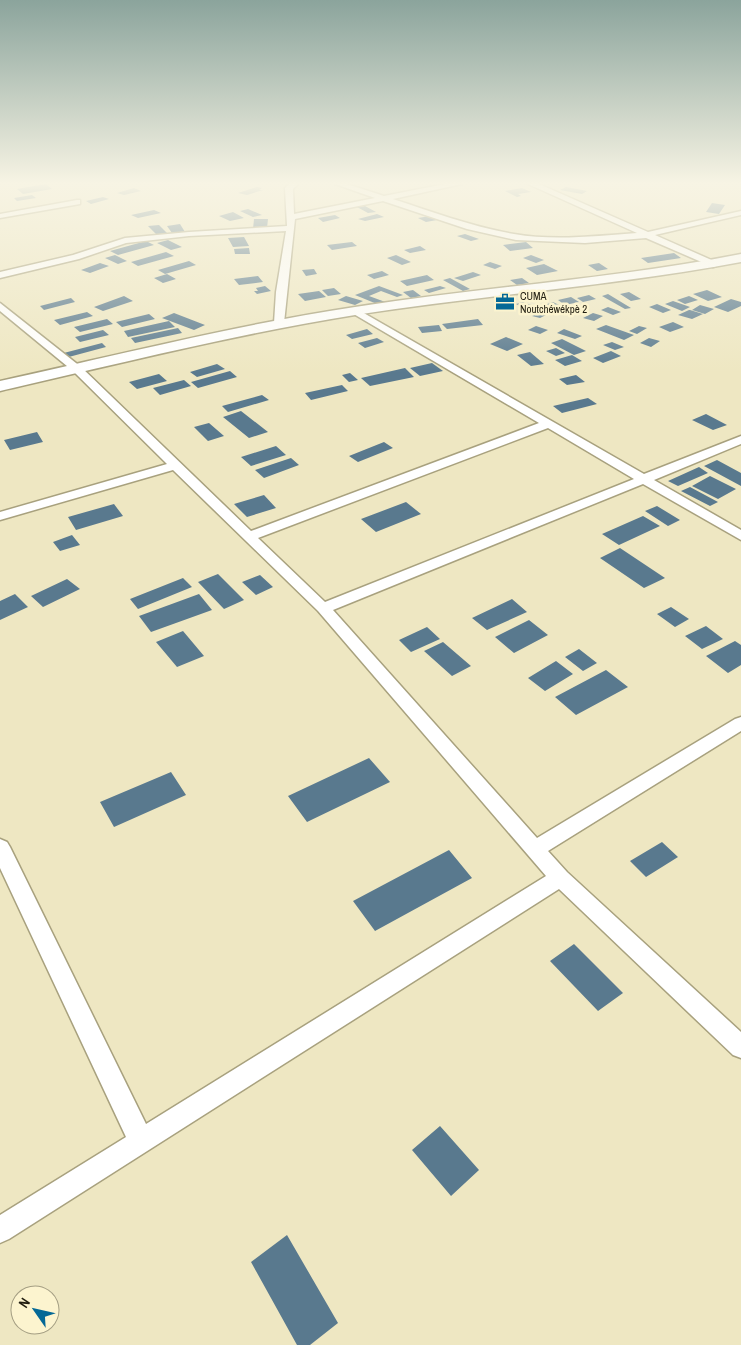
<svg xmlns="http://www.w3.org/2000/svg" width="741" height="1345" viewBox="0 0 741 1345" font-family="'Archivo Narrow',sans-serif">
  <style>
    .building { fill: #59798e }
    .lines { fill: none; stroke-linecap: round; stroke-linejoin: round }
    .street-casing { stroke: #a8a17e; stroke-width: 3 }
    .secondary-casing { stroke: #a8a17e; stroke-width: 3 }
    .street { fill: #fff; fill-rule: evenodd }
    .secondary { fill: #fff; fill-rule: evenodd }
    .labels { text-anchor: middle; stroke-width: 5; stroke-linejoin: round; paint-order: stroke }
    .far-poi-label { font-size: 11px; fill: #201d10; stroke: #fcf4cf; text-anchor: start }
  </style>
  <rect width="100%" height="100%" fill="#eee7c2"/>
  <path class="building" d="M46,184L52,189L23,194L17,189Z
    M257,187L262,188L259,190H263L247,195L238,193Z
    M566,187L587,191L582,194L560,190Z
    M134,188L141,191L124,195L117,193Z
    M522,188L531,192L518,194L521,196L517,197L505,191Z
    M32,195L36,198L17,201L14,198Z
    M103,197L109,199L91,204L86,201Z
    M712,203L725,205L719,214L706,212Z
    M365,206L376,212L368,213L357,207Z
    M248,209L262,215L253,217L240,211Z
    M154,210L161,213L138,218L131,215Z
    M233,212L244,218L230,221L219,216Z
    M377,214L384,217L365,221L358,219Z
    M335,215L340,218L323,222L318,218Z
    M430,216L437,220L426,222L418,218Z
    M254,219H268L267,228L253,229Z
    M180,224L185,232L172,233L167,226Z
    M159,225L168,234L157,235L148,226Z
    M465,234L479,239L471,241L457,236Z
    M244,237L249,246L233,247L228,238Z
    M168,240L182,247L171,250L157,243Z
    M146,241L154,245L118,255L110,251Z
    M352,242L357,246L332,250L327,245Z
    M526,242L533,248L510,251L503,245Z
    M420,246L426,250L410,253L404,250Z
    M249,248L250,254H235L234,249Z
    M166,252L174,256L138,266L131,262Z
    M674,253L681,258L648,263L641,258Z
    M115,255L127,261L118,264L105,258Z
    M396,255L411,262L402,265L387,258Z
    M531,255L544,260L536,263L523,258Z
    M189,261L196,265L165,274L158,270Z
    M490,262L502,266L495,269L483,265Z
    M100,263L109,266L90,273L81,270Z
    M599,263L608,269L597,271L588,265Z
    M544,264L558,271L537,275L526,268Z
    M314,269L317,274L306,276L302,270Z
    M382,271L389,275L374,279L367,275Z
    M473,272L481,275L463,281L454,278Z
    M167,274L176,279L163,283L154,278Z
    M427,275L434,280L407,286L400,281Z
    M258,276L263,282L239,285L234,279Z
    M450,278L470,289L463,291L443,280Z
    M522,278L529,283L517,285L510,280Z
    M265,286L271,291L257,294L254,291H258L256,288Z
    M379,286L403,295L397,297L381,291L369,296L388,303L382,306L355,295Z
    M440,286L446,288L429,293L424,290Z
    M334,288L341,294L328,296L322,290Z
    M413,290L421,296L411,298L403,292Z
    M707,290L722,297L708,301L693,294Z
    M319,291L326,297L305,301L298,294Z
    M629,292L641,299L631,301L620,294Z
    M608,294L631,308L625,309L602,296Z
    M589,295L596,299L583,302L577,298Z
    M124,296L133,301L103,311L94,307Z
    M346,296L363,301L355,305L338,300Z
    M689,296L698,300L685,304L677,300Z
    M571,297L579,302L565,305L558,300Z
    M71,298L75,302L44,310L40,306Z
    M731,299L741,302V306L728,312L714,307Z
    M673,301L690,307L682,311L665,304Z
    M523,302L536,307L528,310L516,304Z
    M553,302L561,306L549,309L542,306Z
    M657,304L671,310L663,313L649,307Z
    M700,305L714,309L705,314L692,310Z
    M608,307L621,312L613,315L601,310Z
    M544,309L552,312L540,318L532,316Z
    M689,310H690L703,314L692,319L678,315Z
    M87,312L93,316L60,325L54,320Z
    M174,313L205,325L194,330L162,318Z
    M593,313L603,316L594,321L583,318Z
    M149,314L155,319L122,327L116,322Z
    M107,319L113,324L80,332L74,327Z
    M478,319L483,325L447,329L442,324Z
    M169,321L175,327L128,337L124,331Z
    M673,322L684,327L670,332L659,327Z
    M439,325L442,331L422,333L418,327Z
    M606,325L634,335L624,340L596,329Z
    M536,326L548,330L540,334L528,330Z
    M639,326L647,328L637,334L629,331Z
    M178,328L182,333L135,343L131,338Z
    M367,329L373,334L352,339L346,335Z
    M564,329L582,336L575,339L557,333Z
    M103,330L109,335L80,342L75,337Z
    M506,337L523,344L507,351L490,344Z
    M377,338L384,342L365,348L358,343Z
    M649,338L660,341L651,347L640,343Z
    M562,339L586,351L574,355L551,343Z
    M612,342L624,347L615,350L603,345Z
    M102,343L106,347L65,358L60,354Z
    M556,348L565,353L556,356L546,351Z
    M611,351L621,356L603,363L593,358Z
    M530,352L544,364L531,366L517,355Z
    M572,355L582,361L565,366L555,360Z
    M432,363L443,371L420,376L410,368Z
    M217,364L225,369L197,377L190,372Z
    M405,368L414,377L370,386L361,378Z
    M230,371L237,377L198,388L191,382Z
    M350,373L358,380L349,382L342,375Z
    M159,374L167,381L137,389L129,382Z
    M576,375L585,382L567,385L559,379Z
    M184,380L191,386L160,395L153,388Z
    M342,385L348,391L311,400L305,393Z
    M262,395L269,400L228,412L222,406Z
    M588,398L597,404L562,413L553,406Z
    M241,411L268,432L249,438L223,417Z
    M706,414L727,425L713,430L692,420Z
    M209,423L224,436L208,441L194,427Z
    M37,432L43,442L10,450L4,440Z
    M384,442L393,448L358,462L349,456Z
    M276,446L286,455L251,466L241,457Z
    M291,458L299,465L264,478L255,470Z
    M717,460L741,473V486L704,466Z
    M699,467L708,473L678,486L668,481Z
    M710,476L736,489L718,499L692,486Z
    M690,487L718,502L710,506L681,491Z
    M264,495L276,508L247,517L234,504Z
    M406,502L421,514L376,532L361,519Z
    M114,504L123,516L76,530L68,517Z
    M657,506L680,520L668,526L645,511Z
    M643,516L660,526L619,545L602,534Z
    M72,535L80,545L60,551L53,542Z
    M620,548L665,578L644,588L600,558Z
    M218,574L244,600L224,609L198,582Z
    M260,575L273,587L256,595L242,582Z
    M183,578L192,587L138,609L130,599Z
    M67,579L80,589L43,607L31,596Z
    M15,594L28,607L0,620V601Z
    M199,594L212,610L151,632L139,616Z
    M512,599L527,612L487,630L472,618Z
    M671,607L689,619L675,627L657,614Z
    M529,620L548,635L514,653L495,637Z
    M706,626L723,639L702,649L685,636Z
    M427,627L440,639L411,652L399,640Z
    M183,631L204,656L177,667L156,642Z
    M735,641L741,645V665L728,673L706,656Z
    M443,642L471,666L452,676L424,651Z
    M579,649L597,663L583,671L565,657Z
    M556,661L573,674L545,691L528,678Z
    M606,670L628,687L576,715L555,697Z
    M369,758L390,782L307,822L288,796Z
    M171,772L186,795L114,827L100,802Z
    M662,842L678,857L646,877L630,861Z
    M449,850L472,878L375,931L353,901Z
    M574,944L623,993L598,1011L550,961Z
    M440,1126L479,1170L451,1196L412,1150Z
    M287,1235L338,1323L310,1345H297L251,1262Z"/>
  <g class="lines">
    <g class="street-casing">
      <path id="street" d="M289,184H298L293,189L294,214L375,198L335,184H347L384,196L445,184H462L393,199C433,212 473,227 514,234C553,241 598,236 637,233L528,184H539L648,232L741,211V215L655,235L716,262V266L713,267L646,238L585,243L516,240L467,229L383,201L295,219L284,323L279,326L274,323L276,292L286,231L189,236L126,243L79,259L0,278V272L73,255L125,238L189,232L287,226L285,188Z
        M77,200H80V204L0,218V214Z
        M0,303L81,367L251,531L539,423L352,313V309L355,308L644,474L741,436V444L654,480L741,530V540L643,484L333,610L537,838L735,719L741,717V731L548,851L567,872L741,1032V1058L733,1055L559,889L9,1239L0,1243V1215L126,1137L0,868V839L7,842L10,847L146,1124L546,876L318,611L173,470L0,520V512L167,464L73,371L0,311ZM548,428L634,479L325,602L258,538Z"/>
    </g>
    <g class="secondary-casing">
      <path id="secondary" d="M741,254V262C613,286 484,295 355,315C236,334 118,364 0,391V381C118,355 236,325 355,307C484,287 613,279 741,254Z"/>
    </g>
    <use href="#street" class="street"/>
    <use href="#secondary" class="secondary"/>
  </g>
  <linearGradient id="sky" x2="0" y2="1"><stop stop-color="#8ba49c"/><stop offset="0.49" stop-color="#f7f4e4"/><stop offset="1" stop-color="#f7f4e4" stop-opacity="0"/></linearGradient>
  <rect width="741" height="373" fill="url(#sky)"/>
  <defs>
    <g id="office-bare" transform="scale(1.5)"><path d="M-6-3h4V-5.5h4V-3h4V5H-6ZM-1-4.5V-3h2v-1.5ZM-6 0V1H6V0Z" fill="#046896" stroke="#fcf4cf" stroke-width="2.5" paint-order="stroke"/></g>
  </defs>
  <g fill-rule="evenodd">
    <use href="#office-bare" x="505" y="302"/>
  </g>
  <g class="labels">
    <g class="far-poi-label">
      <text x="520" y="300">CUMA<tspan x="520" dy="13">Noutchéwékpè 2</tspan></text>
    </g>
  </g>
  <g transform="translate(35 1310) rotate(304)"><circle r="24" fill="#fcf4cf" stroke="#a49e83"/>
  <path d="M0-4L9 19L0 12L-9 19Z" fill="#046896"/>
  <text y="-8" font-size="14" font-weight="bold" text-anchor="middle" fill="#201d10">N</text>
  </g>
</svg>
